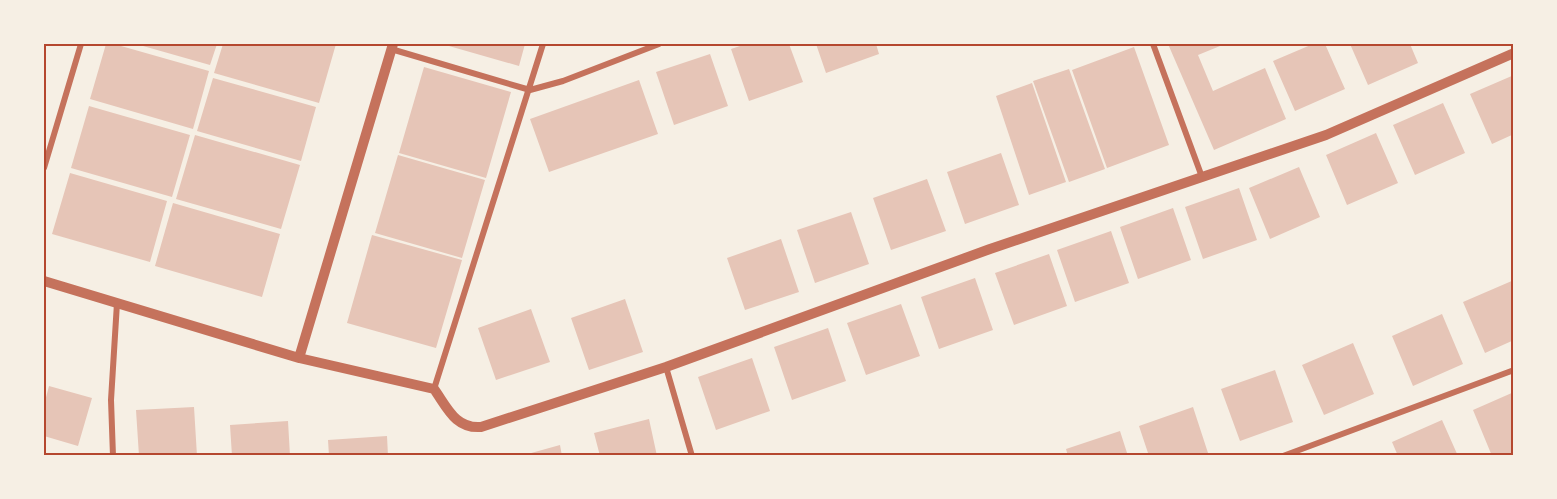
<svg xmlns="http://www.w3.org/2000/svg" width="1557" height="499" viewBox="0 0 1557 499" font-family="'Times New Roman',serif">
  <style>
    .building { fill: #e6c5b7 }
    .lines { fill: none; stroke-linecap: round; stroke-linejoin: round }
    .minor { stroke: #c5725c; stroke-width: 6 }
    .tertiary { stroke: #c5725c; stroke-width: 10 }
    .neatline { fill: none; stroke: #b5482f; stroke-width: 2 }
  </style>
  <rect width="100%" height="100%" fill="#f6efe4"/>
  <path class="building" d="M106,44H114L209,71L193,129L90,99Z
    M136,44H217L210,65Z
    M223,44H336L319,103L214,73Z
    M442,44H525L519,66Z
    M746,44H789L803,82L749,101L731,49Z
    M816,44H876L879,54L826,73Z
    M1168,44H1225L1198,55L1213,91L1265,68L1286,119L1214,150Z
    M1313,44H1325L1345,89L1295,111L1273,61Z
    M1350,44H1410L1418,63L1368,85Z
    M1134,47L1169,145L1107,168L1072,70Z
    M710,54L728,106L674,125L656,72Z
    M424,67L511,92L486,178L399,153Z
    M1069,69L1105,169L1069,182L1033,81Z
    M1514,75V134L1492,144L1470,94Z
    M213,78L316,107L301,161L197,131Z
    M639,80L658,134L549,172L530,119Z
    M1032,83L1066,182L1029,195L996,96Z
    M1443,103L1465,153L1415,175L1393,125Z
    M89,106L190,135L172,197L71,168Z
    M1376,133L1398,183L1347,205L1326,155Z
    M195,135L300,165L281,229L176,199Z
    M1001,153L1019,205L965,224L947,172Z
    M398,155L485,180L462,258L375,233Z
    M1299,167L1320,217L1270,239L1249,188Z
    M70,173L167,201L150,262L52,234Z
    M927,179L946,231L891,250L873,198Z
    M1239,188L1257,240L1203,259L1185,207Z
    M173,203L280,234L262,297L155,266Z
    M1173,208L1191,260L1138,279L1120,227Z
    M851,212L869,264L815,283L797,230Z
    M1111,231L1129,283L1075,302L1057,250Z
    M372,235L462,260L436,348L347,323Z
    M781,239L799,292L745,310L727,258Z
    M1049,254L1067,306L1014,325L995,273Z
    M975,278L993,330L939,349L921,297Z
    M1514,280V340L1485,353L1463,302Z
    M625,299L643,352L589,370L571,318Z
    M901,304L920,356L866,375L847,323Z
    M531,309L550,362L496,380L478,328Z
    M1442,314L1463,364L1413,386L1392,336Z
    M828,328L846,381L792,400L774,347Z
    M1353,343L1374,394L1324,415L1302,365Z
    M752,358L770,411L716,430L698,377Z
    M1275,370L1293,422L1240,441L1221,389Z
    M49,386L92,398L78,446L44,436V405Z
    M1514,392V452L1506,456H1492L1473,410Z
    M194,407L197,456H139L136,410Z
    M1193,407L1209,456H1149L1139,426Z
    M649,419L657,456H600L594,433Z
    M1442,420L1458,456H1398L1392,442Z
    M288,421L290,456H232L230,425Z
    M1120,431L1128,456H1068L1066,449Z
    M387,436L388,456H329L328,440Z
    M560,445L562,456H524V455Z"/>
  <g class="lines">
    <path class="minor" d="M1153,44L1202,177
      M391,49L530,90
      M530,90L563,81L659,44
      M44,168L81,44
      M666,367L692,456
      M434,389L543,44
      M113,456L111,400L117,303
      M1283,456L1514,370"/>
    <path class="tertiary" d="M44,281L299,358L434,389C447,407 455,429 481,427L666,367L990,249L1326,135L1514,53
      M299,358L393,44"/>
  </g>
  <rect width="1557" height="499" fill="none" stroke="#f6efe4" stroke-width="90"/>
  <rect x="45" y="45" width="1467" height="409" class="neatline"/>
</svg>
